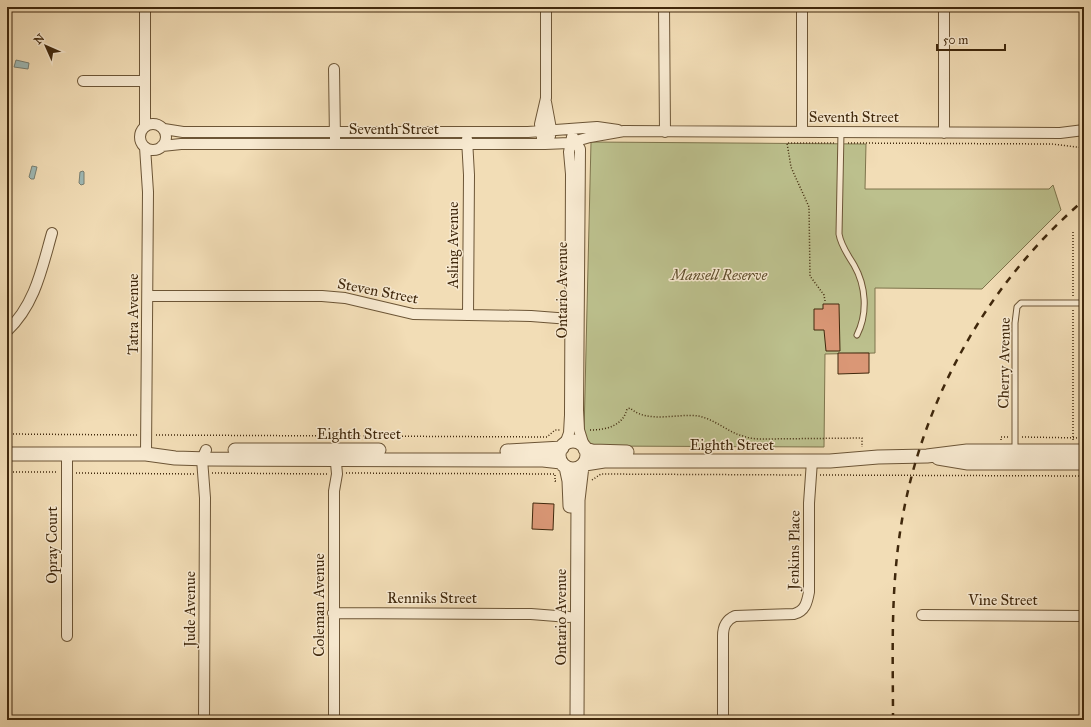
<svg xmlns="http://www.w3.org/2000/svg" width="1091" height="727" viewBox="0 0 1091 727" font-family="'IM FELL Great Primer',serif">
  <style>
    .green { fill: #bcc08d; stroke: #7e744c }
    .water { fill: #9ebab7; stroke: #788073 }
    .building { fill: #da9776; stroke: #40280c }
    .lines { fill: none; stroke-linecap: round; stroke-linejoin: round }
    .service-casing { stroke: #6c5536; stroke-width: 7 }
    .minor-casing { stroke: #6c5536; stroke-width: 12 }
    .tertiary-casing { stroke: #6c5536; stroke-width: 15 }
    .path { stroke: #40280c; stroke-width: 1.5; stroke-dasharray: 1 2; stroke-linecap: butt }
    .service { stroke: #f7e9d0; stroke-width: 5 }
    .minor { stroke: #f7e9d0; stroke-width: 10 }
    .tertiary { stroke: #f7e9d0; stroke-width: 13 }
    .rail { stroke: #40280c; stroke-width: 2.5; stroke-dasharray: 7 7; stroke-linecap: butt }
    .labels { text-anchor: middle; stroke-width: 3; stroke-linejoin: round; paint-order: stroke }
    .street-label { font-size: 15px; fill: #40280c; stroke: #f7e9d0 }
    .park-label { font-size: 15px; font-style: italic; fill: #5f4e2c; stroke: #f7e9d0 }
  </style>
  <rect width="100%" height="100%" fill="#f2ddb6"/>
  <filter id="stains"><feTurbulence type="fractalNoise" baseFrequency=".005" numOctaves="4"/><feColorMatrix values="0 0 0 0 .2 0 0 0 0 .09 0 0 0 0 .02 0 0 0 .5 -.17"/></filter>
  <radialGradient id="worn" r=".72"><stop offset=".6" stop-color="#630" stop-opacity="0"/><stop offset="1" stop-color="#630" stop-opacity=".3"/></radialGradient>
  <path class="green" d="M591,142L866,144L865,189H1049L1053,185L1061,210L982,289L875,288V353L825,354L824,447L597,446L590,444L584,434Z"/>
  <path class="water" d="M16,60L29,63L28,69L14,67Z
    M32,166L37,167L34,179H31L29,177Z
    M83,171L84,172V184L81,185L79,183L80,172Z"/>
  <path class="building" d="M823,304H839L840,351H826L824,330H814V309H823Z
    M838,353H869V373L838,374Z
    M533,503L554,504L553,530L532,529Z"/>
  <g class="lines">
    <g class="service-casing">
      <path id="service" d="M841,132L839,234C841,246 848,255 854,265C866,286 868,313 857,335
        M1015,450V323L1017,307L1021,303H1084"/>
    </g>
    <g class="minor-casing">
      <path id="minor" d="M664,7L665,132
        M802,7V132
        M944,7V133
        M334,69L335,139
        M83,81H145
        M546,102L551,129L550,136
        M140 137a13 13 0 1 1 26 0a13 13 0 1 1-26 0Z
        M145,126V7
        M164,129L183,132H528L597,127L618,130
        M573,137L580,149L578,410L579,430L584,446
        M542,138L540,124L546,98V7
        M467,139L469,175L468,315
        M162,146L181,144H545L569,143L590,137L624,131L1060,133L1084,130
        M145,147L148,192L146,454
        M148,296H322L345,298L413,314L531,316L570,319L578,316
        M7,331C35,305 42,268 52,233
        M565,444L569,433L570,415L571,174L569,152L572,137
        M333,613L531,614L569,617
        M922,615L1084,616
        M67,636V454
        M204,720L205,498L202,459L206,450
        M334,720V491L337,474L335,452
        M723,720V636C723,626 726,620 735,616L794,614C805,611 807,603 809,592V503L812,461"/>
    </g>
    <g class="tertiary-casing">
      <path id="tertiary" d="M559 455a14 14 0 1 1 28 0a14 14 0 1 1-28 0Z
        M585,449L592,451L627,452
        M235,450H379
        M507,451L562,448
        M7,454H146L175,458L209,459L543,460L561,462
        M938,458L968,463H1084
        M585,464L604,461H830L878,457L927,456L967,451H1084
        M566,467L569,481L570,506
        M577,720L578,500L582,466"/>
    </g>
    <path class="path" d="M848,143L1052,144L1084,148
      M1073,296V232
      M825,301L824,295L810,276L809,207L791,167L787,143H834
      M590,430C606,430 623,426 627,409L630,408C648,424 677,413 698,416C715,419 727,432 743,436C750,439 758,439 765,439L862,438V447
      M7,434L137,435
      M156,435L547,437L555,430H560
      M1022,437L1084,438
      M1001,440V437H1008
      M1073,440V310
      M7,472H58
      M76,473L194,474
      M212,473L328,474
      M346,473L555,474V481H558
      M820,475L1084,476
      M592,480L601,474L802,475"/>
    <use href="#service" class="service"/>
    <use href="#minor" class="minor"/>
    <use href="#tertiary" class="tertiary"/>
    <path class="rail" d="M893,720C893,666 891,611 897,556C911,420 980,289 1084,200"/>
  </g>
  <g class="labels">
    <g class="street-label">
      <text x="854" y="122">Seventh Street</text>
      <text x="394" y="134">Seventh Street</text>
      <text transform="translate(453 245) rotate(-90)" y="5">Asling Avenue</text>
      <text transform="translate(562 290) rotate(-90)" y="5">Ontario Avenue</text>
      <text transform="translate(378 291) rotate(11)" y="5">Steven Street</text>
      <text transform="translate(133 314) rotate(-90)" y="5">Tatra Avenue</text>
      <text transform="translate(1004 363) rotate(-89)" y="5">Cherry Avenue</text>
      <text x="359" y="439">Eighth Street</text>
      <text x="732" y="450">Eighth Street</text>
      <text transform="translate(52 545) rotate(-90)" y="5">Opray Court</text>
      <text transform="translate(794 550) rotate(-89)" y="5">Jenkins Place</text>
      <text x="432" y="603">Renniks Street</text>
      <text x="1003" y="605">Vine Street</text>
      <text transform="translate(319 605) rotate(-90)" y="5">Coleman Avenue</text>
      <text transform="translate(190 609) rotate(-90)" y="5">Jude Avenue</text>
      <text transform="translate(561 617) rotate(-90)" y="5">Ontario Avenue</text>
    </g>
    <g class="park-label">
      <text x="719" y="280">Mansell Reserve</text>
    </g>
  </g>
  <rect width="1091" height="727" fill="none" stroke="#f2ddb6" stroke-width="24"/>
  <rect x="8" y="8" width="1075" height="711" fill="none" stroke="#40280c" stroke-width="2"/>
  <rect x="12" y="12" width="1067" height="703" fill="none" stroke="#40280c"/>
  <g transform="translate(46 46) rotate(315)" stroke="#f7e9d0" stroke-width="3" paint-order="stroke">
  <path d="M0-3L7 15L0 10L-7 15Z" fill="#40280c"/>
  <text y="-6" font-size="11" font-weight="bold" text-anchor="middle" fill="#40280c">N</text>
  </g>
  <path d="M937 44v6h68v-6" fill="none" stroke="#40280c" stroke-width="2"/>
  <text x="943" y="44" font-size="12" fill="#40280c" stroke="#f7e9d0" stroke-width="3" paint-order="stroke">50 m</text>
  <rect width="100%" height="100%" filter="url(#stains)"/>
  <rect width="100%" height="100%" fill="url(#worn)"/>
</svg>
